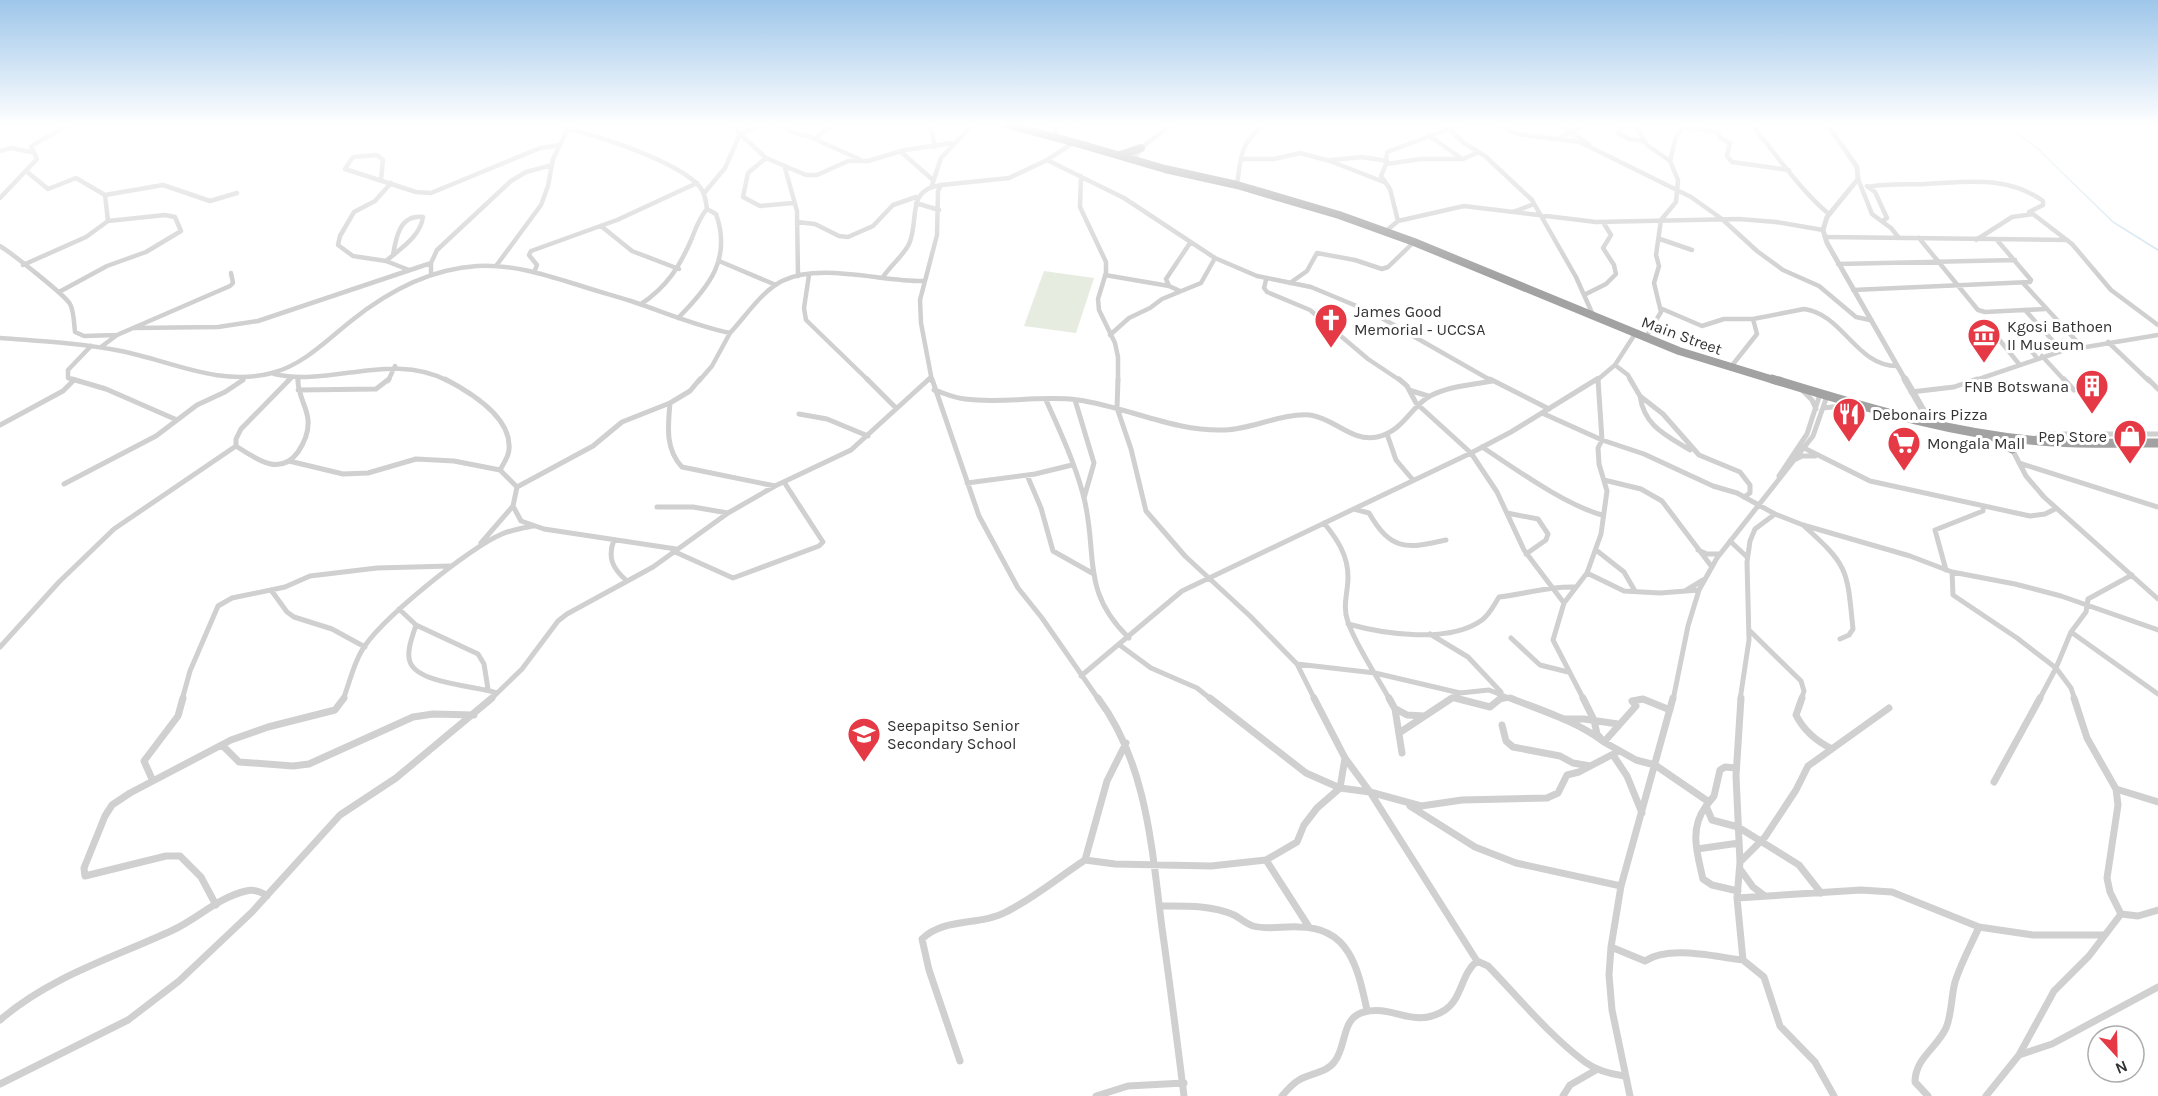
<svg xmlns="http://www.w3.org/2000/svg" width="2158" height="1096" viewBox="0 0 2158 1096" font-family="Karla,sans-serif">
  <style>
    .green { fill: #e6ecdf }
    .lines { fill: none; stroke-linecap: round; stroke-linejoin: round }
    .stream { stroke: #cfe2ee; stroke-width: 1.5 }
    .minor-far2 { stroke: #d0d0d0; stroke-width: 4.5 }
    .minor-far1 { stroke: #d0d0d0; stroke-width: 5 }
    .minor { stroke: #d0d0d0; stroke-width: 7 }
    .tertiary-far1 { stroke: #d0d0d0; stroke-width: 5 }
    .tertiary { stroke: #d0d0d0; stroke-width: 7 }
    .trunk-far1 { stroke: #a2a2a2; stroke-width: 8 }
    .trunk { stroke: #a2a2a2; stroke-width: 9 }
    .labels { text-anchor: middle; stroke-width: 6; stroke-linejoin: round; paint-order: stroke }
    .poi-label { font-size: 16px; fill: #333; stroke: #fff; text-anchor: start }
    .street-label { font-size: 16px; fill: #333; stroke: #fff }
  </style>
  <rect width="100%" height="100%" fill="#fff"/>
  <path class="green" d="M1044,271L1094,278L1076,333L1024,326Z"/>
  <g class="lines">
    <path class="stream" d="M2004,124L2037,148L2113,222L2158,250"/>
    <path class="minor-far2" d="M229,124H250
      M545,124H574
      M734,124L740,134L766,158L806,175H817L848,161H868L905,150L952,143
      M779,124L796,134L808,136L859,159
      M930,124L935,147
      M1444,124L1464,143L1485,156L1532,200L1576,277L1593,315
      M1497,124L1517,134L1580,142L1691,197L1722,219L1757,251L1783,270L1819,286L1856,317L1870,320
      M1559,124L1589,144
      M1634,124L1647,145L1670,161L1678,180L1676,202L1661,220L1656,255L1659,266L1654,283L1661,312L1646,337
      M1634,124L1624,126L1618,133L1629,139L1644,141
      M1751,124C1775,153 1801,191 1829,214
      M1056,125L1076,124
      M1075,125L1093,124
      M1684,127L1717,132L1721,138L1730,143L1727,156L1732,162L1789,170
      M569,129C602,137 679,162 700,187C705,193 706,201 707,209L716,214C732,259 709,287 678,318
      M1428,135L1461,158
      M1561,137L1586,124
      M815,139L832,124
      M0,151L11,148L31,152
      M900,151L933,180
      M766,158L748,173L743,197L760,206L793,203
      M1242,159H1274L1300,153L1330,161L1384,182
      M1047,160L1124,198L1215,258L1257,276L1311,287L1371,312L1492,381
      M1132,160L1147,143L1173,124
      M1331,160L1362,157L1387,161
      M1670,161L1676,137L1686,124
      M1386,164L1421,159H1463L1479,152
      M785,168L797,211L798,276
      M1081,176L1080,207L1106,262V273L1098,299L1099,310L1115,343L1118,357V381
      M1858,179L1872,214L1891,228L1899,238
      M381,180L383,160L377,155L353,157L345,169L416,192L431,193L540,148L560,145
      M391,183L375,201L354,212L340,236L338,245L353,256L386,261L409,270
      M932,185L941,158L973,124
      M1237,185C1241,155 1240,145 1264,124
      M1867,186L1875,192L1887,218L1882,221
      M1868,187C1887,183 1906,185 1925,184C1967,182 2007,175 2043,201V205L2029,212
      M705,192L725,168L740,134L764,124
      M105,195L163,185L210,201L237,193
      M0,198L37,159L31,146L71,124
      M916,203L939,210
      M1513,212L1534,204
      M1398,221L1390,189L1381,176L1386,164L1387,152L1462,124
      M797,222L815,224L839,236L848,237L873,226L893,205L916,197
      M601,226L632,251L679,269
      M1386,231L1398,221L1464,206L1596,222L1739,219L1776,222L1823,230
      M1826,237L2067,240
      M1919,238L1978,310L1985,312L2045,309
      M1660,239L1692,250
      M1976,240L2012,217L2033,214L2072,244L2111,290L2158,325
      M0,246C10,252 65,295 70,304C74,311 74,324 75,332L84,336L117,335
      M386,261C401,248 420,237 423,217C400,214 396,237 393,255
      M719,261L776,285
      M1838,264L2015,260
      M23,265L86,237L108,221L105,195L76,178L48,189L26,171
      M496,266L541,205L548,186L553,159L570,125
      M535,270L537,265L529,255L531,251L617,220L697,183
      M431,273V263L437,250L511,181L526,172L552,165
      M809,275L804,308L806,320L869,381
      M1105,275L1169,286
      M883,277C891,265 903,256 909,244C920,219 905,190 941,185
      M1266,280L1264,288L1267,292L1310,310L1368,359L1401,381
      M1290,283L1307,271L1317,253L1355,260L1382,269L1388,267L1414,242
      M2023,283L2082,347
      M1853,290L2030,282L2031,280L1997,240
      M1180,291L1169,286L1166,279L1190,243
      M59,292L107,266L146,252L181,231L175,217L165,215L108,221
      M1584,295L1606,284L1616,274L1614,265L1603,248L1611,235L1603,222
      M641,304C667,287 680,266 692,238C696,228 699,218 707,209
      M1660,308L1702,326L1724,319H1753L1804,309C1843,314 1856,366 1897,366
      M2025,310L2062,351
      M2008,322L2037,358
      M1989,327L2019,364
      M134,328L218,327L258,321L431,263
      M1110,335L1129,318L1150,308L1162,299L1201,283L1215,258
      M0,338C41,341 81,343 121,351C171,361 220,387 272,373C303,365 326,341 351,321C387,292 430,269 477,266C511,264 543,274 575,284C593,290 612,295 631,301C664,312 696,326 730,333C746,316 761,292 782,281C820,262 883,282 924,281
      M2108,342L2149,381
      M101,347L117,335L230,286L233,283L231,273
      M2042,356L2065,381
      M1615,365L1628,375L1631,381
      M1730,368L1757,334L1753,319
      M274,374C331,387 392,351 448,381
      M1598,378V381
      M78,381L68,378V370L91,346
      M288,381L291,378
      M298,381V377
      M388,381L395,366
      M699,381L712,366L730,333
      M927,381L931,377
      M932,381L921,323L920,300L937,235L938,191L941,185L1009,178L1047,160L1073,143
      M1596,381L1615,365L1635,334
      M1973,381L2062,351L2158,335"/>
    <path class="minor-far1" d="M72,379L106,389L177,420
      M445,379C468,391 512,417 509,449C509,456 504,463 500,470L517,487L513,506L521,521L544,529L676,549
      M867,379L896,408
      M932,379L979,516L1018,588L1042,618L1099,700
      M1118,379L1117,408L1131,449L1146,511L1185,556L1250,616L1297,664L1315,700
      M1399,379L1407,386L1416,403L1471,453L1497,492L1524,550L1564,603
      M1490,379L1549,409
      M1630,379L1640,396L1663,414L1699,455L1740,472L1750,485V493L1744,497
      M2064,379L2074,390
      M2148,379L2158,389
      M1801,389L1812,400L1816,409
      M298,390L376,389L389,379
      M934,390C944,393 954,398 965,399C1002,404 1040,395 1078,400C1128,407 1174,432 1225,430C1253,429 1281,413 1310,415C1334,418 1351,442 1377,437C1404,431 1410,407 1430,396C1449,386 1472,385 1492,381
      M1409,390L1428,396
      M1911,392L1954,387L1977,379
      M1640,396C1644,426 1666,435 1690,450
      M1046,400C1060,431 1074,461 1083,494C1099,553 1079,590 1129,638
      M1075,400L1094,463L1084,498
      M670,403C668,426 665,449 682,467L775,486
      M1823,408L1851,405
      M1542,413L1602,440L1644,454L1713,486L1737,493L1775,514L1803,525L1910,556L1952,572L2015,584L2061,596L2158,630
      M799,414L827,419L868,436
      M0,425L63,391L73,381
      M1387,434L1396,460L1413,480
      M2032,440L2044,434H2158
      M236,446C256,459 280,477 298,452C304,443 309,431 308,420C307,406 297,394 298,379
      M1800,446L1870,481L2030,516L2045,514L2055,509
      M1482,447C1516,469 1563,504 1602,515
      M2012,449L2026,476L2044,497L2158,599
      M1796,459L1802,456H1815
      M289,461L343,474L368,473L416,459L454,461L500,470
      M2019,463L2158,507
      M1027,475L1041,508L1053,551L1092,573
      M1779,476L1807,434L1820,394
      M1604,480L1641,489L1662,501L1712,567
      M967,483L1035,474L1072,465
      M64,484L156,436L197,405L225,392L243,380
      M517,487L593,446L622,422L670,403L690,391L700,379
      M657,507H693L728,513
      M1354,509L1369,513C1391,551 1406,549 1446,540
      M1507,513L1538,519L1548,534L1546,540L1526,554
      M1324,523C1337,539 1348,555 1348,577C1348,593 1342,606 1348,622C1355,644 1378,678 1390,700
      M1804,526C1849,566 1847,570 1853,629L1849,635L1840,639
      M614,540C607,558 613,569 627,581
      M1730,541L1747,557
      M481,543L513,506
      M1596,550L1624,572L1635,591
      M1698,550L1707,554H1720
      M673,551L733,578L819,546L823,542L784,482
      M1946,570L1935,530L1983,511V507
      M1952,572L1953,595L2017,638L2056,668L2039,700
      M1587,573L1624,591L1660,593L1699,590
      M271,590L287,612L294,617L332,629L365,647
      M1685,591L1703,580
      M399,609L416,625L478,654L484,664L488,689
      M1348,624C1384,634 1449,644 1482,620C1490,614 1494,605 1499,597C1526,594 1548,586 1575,587
      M416,625C413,635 406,651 410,662C418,684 477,686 497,693
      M1750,631L1801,681L1804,691L1801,700
      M2071,632L2158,694
      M1430,634L1468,657L1501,692
      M1511,638L1540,665L1568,672
      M1121,646L1151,668L1197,688L1212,700
      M0,647L59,582L114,529L236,446V439L241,429L290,379
      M1297,664L1375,673L1460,693L1489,690L1514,700
      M1081,676L1182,591L1471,453L1511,432L1597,379
      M1454,698L1461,700
      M182,700L190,671L218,606L232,598L285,587L310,576L377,568L450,566
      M343,700C349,684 353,666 361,652C377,622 470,547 502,534C511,530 523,528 533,526
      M490,700L522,669L558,621L567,614L653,567L728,513L775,486L851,450L929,379
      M1450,700L1460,693
      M1499,700L1509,698
      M1584,700L1553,640L1564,603L1587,573L1601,534L1607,491L1599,464L1598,448L1602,440L1598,379
      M1639,700H1645
      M1673,700L1688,626L1699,590L1717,558L1813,436L1827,396
      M1740,700L1749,640L1747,562L1750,541L1755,529L1775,514
      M2075,700L2071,688L2056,668L2071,632L2086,612L2088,599L2132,575"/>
    <path class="minor" d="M1098,698C1147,763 1152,850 1162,928C1170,984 1177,1040 1184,1096
      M1210,698L1306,773L1340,788L1370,792L1421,806L1462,800L1547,798L1558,793L1567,775L1579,772L1619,751
      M1314,698L1345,758L1370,792L1477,961L1488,966C1519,998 1549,1035 1585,1062C1596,1070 1610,1074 1624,1076
      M1389,698L1395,709L1402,753
      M1455,698L1490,707L1501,698
      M1510,698C1543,711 1576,721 1604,742L1636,706L1632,701L1643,699L1670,710
      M1583,698L1594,720L1597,734L1604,742L1636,760L1655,765L1709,802
      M1802,698L1796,715C1804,731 1816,741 1832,749
      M1396,709L1407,715L1424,716
      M1564,719H1584L1618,724
      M1502,725L1506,741L1513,747L1560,756L1573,763L1590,766
      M1399,733L1452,698
      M1126,743L1107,781L1085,860L1115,864L1211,866L1266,860L1297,842L1304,825L1317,808L1340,788L1345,758
      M222,745L239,762L293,766L309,764L413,717L433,714L474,715
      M1613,755L1627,776L1642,813
      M1736,768L1725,767L1720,770L1714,796L1706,806L1712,820L1738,827L1799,865L1821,893
      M152,779L144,761L178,716L183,698
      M1994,782L2040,698
      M2116,789L2158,802
      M1410,806L1475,847L1516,863L1621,886
      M1706,806C1689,829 1697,853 1703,879L1712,885L1738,891
      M1697,849L1739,843
      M1266,860L1309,927
      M1740,862L1765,837L1796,790L1808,766L1889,708
      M1740,869L1753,887L1765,896
      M1737,898L1861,890L1892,892L1979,927L2033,935H2103
      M216,905L201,877L180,856H166L85,876L84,868L105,816L112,805L130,793L231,740L268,727L335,710L344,698
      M1161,906C1185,906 1211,905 1234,915C1240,918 1246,924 1253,926C1268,930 1284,926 1299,927C1350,927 1358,969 1367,1010
      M2121,914L2138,916L2158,910
      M1611,947L1645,961C1669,945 1715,957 1743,960L1737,898L1740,862L1736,776L1741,698
      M1743,960L1764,977L1780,1026L1815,1062L1834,1096
      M0,1020C51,976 113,958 173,930C197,919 219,897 246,891C254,889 260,891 267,896
      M2019,1055L2052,1044L2158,987
      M960,1061L929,970L922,939C945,917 980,926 1006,912C1034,898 1059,877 1085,860
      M0,1084L128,1020L179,981L252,912L340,815L396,778L492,698
      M1096,1096L1128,1086L1184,1083
      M1282,1096C1287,1090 1292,1084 1299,1080C1310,1073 1327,1073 1335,1061C1347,1045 1341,1018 1364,1012C1393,1004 1414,1030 1445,1010C1462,999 1461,974 1477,961
      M1563,1096L1570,1085L1596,1070
      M1630,1096L1612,1010L1609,975L1611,947L1621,886L1673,698
      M1928,1096L1915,1082C1915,1058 1937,1048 1946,1028C1952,1014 1951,997 1955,982C1961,963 1971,945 1979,927
      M1986,1096L2019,1055L2054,991L2089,956L2121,914L2110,892L2107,878L2118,805L2116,789L2087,738L2074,698"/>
    <path class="tertiary-far1" d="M1827,124L1857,167L1858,179L1827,217L1823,230L1827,243L1906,381
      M1055,138L1056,124"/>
    <path class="tertiary" d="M1905,379L1931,424"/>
    <path class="trunk-far1" d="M1005,124L1087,146
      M1083,145L1165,169L1237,185L1339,215L1414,242L1679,351L1777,381
      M1120,155L1141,148"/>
    <path class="trunk" d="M1772,379C1864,407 1956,436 2053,442C2087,444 2123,443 2158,443
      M1994,437L2012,449"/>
  </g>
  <linearGradient id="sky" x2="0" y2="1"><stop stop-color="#9ec6ea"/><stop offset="0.45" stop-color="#fff"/><stop offset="1" stop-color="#fff" stop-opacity="0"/></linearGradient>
  <rect width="2158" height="277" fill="url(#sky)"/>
  <defs>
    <g id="church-pin" transform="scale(1.725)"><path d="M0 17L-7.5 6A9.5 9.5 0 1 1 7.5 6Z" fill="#e63946" stroke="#fff"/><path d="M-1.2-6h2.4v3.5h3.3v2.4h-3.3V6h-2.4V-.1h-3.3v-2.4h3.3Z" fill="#fff"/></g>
    <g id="museum-pin" transform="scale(1.725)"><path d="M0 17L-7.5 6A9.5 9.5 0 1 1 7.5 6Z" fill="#e63946" stroke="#fff"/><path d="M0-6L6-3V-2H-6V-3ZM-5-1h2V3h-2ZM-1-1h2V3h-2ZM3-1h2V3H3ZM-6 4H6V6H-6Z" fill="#fff"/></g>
    <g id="building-pin" transform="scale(1.725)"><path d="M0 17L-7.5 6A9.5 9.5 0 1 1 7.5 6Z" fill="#e63946" stroke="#fff"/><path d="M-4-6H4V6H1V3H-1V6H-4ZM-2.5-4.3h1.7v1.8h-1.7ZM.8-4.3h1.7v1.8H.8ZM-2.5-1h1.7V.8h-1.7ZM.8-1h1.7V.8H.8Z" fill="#fff"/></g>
    <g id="restaurant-pin" transform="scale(1.725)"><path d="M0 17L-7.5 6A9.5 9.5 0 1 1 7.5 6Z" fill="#e63946" stroke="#fff"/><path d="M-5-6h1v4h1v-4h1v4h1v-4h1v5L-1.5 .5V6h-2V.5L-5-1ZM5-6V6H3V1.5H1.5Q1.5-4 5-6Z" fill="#fff"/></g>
    <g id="shop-pin" transform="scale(1.725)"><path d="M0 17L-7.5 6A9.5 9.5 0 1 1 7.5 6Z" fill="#e63946" stroke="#fff"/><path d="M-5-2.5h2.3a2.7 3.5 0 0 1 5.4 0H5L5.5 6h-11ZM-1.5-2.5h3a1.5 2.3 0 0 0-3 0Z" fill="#fff"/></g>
    <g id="supermarket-pin" transform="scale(1.725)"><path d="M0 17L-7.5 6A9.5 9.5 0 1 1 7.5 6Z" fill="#e63946" stroke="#fff"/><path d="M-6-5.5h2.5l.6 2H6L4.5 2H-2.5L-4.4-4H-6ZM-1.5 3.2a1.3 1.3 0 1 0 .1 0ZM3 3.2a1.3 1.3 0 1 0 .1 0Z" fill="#fff"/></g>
    <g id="school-pin" transform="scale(1.725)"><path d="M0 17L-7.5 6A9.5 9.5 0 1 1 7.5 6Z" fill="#e63946" stroke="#fff"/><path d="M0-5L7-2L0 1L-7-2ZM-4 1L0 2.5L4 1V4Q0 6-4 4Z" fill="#fff"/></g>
  </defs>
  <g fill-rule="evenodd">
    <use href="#church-pin" x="1331" y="320"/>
    <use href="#museum-pin" x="1984" y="335"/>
    <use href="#building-pin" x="2092" y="386"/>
    <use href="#restaurant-pin" x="1849" y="414"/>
    <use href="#shop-pin" x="2130" y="436"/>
    <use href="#supermarket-pin" x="1904" y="443"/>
    <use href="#school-pin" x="864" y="734"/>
  </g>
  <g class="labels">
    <g class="poi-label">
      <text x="1354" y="317">James Good<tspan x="1354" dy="18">Memorial - UCCSA</tspan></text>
      <text x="2007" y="332">Kgosi Bathoen<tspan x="2007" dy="18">II Museum</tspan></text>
      <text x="2069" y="392" text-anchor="end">FNB Botswana</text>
      <text x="1872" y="420">Debonairs Pizza</text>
      <text x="2107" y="442" text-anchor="end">Pep Store</text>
      <text x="1927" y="449">Mongala Mall</text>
      <text x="887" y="731">Seepapitso Senior<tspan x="887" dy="18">Secondary School</tspan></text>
    </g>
    <g class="street-label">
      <text transform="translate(1682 335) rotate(20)" y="6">Main Street</text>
    </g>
  </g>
  <g transform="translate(2116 1054) rotate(158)"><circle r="28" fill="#ffffff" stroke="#adadad" stroke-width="1.5"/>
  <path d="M0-4.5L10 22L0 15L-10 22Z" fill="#e63946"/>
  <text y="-9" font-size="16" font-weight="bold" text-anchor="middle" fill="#333333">N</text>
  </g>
</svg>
